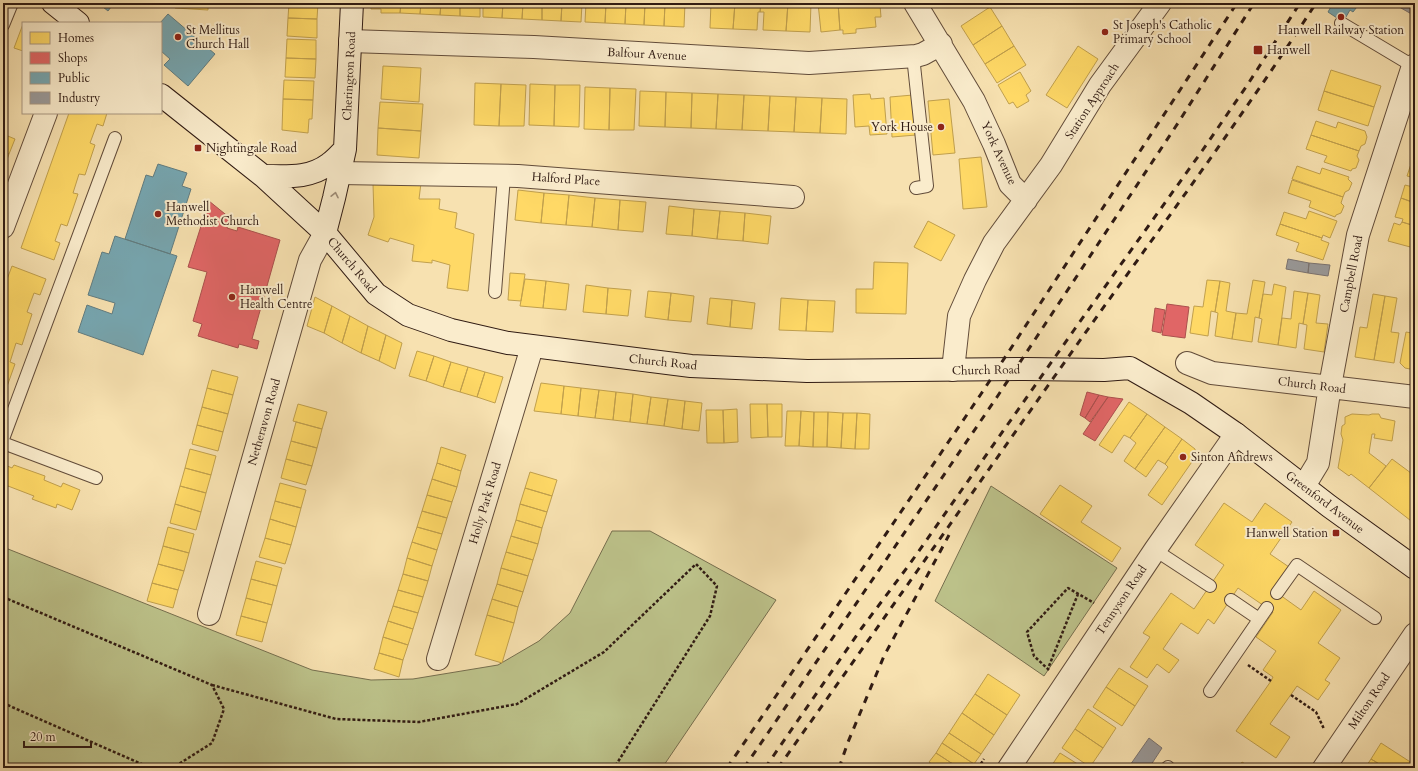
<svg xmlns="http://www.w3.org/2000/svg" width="1418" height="771" viewBox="0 0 1418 771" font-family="Cardo,serif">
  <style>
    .green { fill: #bdc38b; stroke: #766f4f }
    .homes { fill: #ffd966; stroke: #c1a04d }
    .shops { fill: #e06666; stroke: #ab504d }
    .public { fill: #76a5af; stroke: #617c80 }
    .industry { fill: #999; stroke: #7a7371 }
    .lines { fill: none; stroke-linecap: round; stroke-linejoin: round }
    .lane-casing { stroke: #624c3a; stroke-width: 14 }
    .street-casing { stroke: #624c3a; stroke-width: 24 }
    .secondary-casing { stroke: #301b13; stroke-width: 24 }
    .path { stroke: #301b13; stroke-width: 2.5; stroke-dasharray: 3 2; stroke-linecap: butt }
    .lane { stroke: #faeccc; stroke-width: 12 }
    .street { stroke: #faeccc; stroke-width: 22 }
    .secondary { stroke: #faeccc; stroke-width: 22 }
    .rail { stroke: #301b13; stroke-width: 3; stroke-dasharray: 7 7; stroke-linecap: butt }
    .oneway { stroke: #9f8e79 }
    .poi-dot { fill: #8f2418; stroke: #faeccc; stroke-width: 1.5 }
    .labels { text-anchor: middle; stroke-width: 4; stroke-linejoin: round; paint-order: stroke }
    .poi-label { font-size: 12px; fill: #301b13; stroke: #faeccc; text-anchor: start }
    .street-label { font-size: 12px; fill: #301b13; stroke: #faeccc }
  </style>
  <rect width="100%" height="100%" fill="#f7e1b0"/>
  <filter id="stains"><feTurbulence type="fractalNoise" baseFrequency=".005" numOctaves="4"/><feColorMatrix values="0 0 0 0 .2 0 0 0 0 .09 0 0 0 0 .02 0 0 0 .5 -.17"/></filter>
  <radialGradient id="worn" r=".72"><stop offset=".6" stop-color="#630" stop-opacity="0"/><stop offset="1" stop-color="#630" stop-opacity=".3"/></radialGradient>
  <path class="green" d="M991,486L1117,568L1044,676L935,601Z
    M612,531H650L776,600L662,768H3V547L312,670L371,680L413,679L498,665L539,641L570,613Z"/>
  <path class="homes" d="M175,3H208V10L175,8Z
    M289,3H318L317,19L288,18Z
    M371,3H401L400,13H381V9H371Z
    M401,3H421L420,14L400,13Z
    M421,3H441L440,15L420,14Z
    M441,3H460V16L440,15Z
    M460,3H480V17L460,16Z
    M483,3H503L502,18L483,17Z
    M503,3H523L522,19L502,18Z
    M523,3H542V20L522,19Z
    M542,3H562L561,21L542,20Z
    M562,3H582L581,22L561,21Z
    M586,3H606L605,23L585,22Z
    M606,3H626L625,24L605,23Z
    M626,3H645L644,25L625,24Z
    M645,3H665L664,26L644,25Z
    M665,3H685L684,27L664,26Z
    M711,3H735L733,29L710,28Z
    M735,3H761L760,12H758L757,30L733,29Z
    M761,3H788L786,31L763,30L764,12H760Z
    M788,3H811L810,32L786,31Z
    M818,3H838L840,30L821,32Z
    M838,3H874V5H880L881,17H875L876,27L856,29V33L843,34V30H840Z
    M990,7L1002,26L973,45L961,26Z
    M288,18L317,19V38L287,36Z
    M23,24V51L14,48Z
    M1002,26L1014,46L985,64L973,45Z
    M287,39L316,40V59L286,58Z
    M1014,46L1026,65L997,83L985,64Z
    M1078,46L1098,59L1067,108L1046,95Z
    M286,58L316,59L315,78L285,77Z
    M383,66L421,68L419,102L381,99Z
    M1331,70L1381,86L1374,107L1324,91Z
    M1020,72L1031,91L1026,95L1029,101L1017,108L1013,102L1009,104L998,85Z
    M284,80L314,81L313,100L283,99Z
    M475,83L501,84L499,126L474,125Z
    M501,84L526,85L524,126H499Z
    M530,84L555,85L554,126L529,125Z
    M555,85H580L579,127L554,126Z
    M585,87L610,88L609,130L584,129Z
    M610,88L636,89L634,130H609Z
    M640,91L666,92L665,127L639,126Z
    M1324,91L1374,107L1368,126L1318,110Z
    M666,92L692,93L691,128L665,127Z
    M692,93L718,94L716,129L691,128Z
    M718,94L744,95L742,130L716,129Z
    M870,94L871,99L884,98L887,134L870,135L869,126L855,127L853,95Z
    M744,95L770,96L768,131L742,130Z
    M913,95L916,135L892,137L890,97Z
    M770,96L796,97L794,132L768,131Z
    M796,97L822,98L820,133L794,132Z
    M822,98L847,99L846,134L820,133Z
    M283,99L313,100L312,119H309L308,133L282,130Z
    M949,99L955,153L933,155L928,101Z
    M380,102L423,104L421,131L378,128Z
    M69,113H107L103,126L97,124L90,143L95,145L85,175L79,174L73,193L78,194L67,226L61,224L55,241L60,243L54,260L21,248Z
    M1316,121L1336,128L1338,122L1365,131L1367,137L1365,144L1361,146L1359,151L1311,135Z
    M378,128L421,131L419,158L377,155Z
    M3,134L15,139L9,154L3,152Z
    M1311,135L1359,151L1357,156L1359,160L1356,168L1352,169L1351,171L1324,162L1327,156L1306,149Z
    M3,152L9,154L3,171Z
    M981,157L987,207L963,209L959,159Z
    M1412,161L1415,162V178L1407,176Z
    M1297,166L1320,174L1322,168L1349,177L1348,179L1352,183L1349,190L1345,192L1343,197L1292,179Z
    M1292,180L1343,197L1341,203L1344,206L1341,213L1336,215L1335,217L1309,207L1311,201L1288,193Z
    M421,183L419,199H440L439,209L457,213L455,228L474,234L468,291L447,288L450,265L432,260V263L412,261L414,245L390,238L388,242L368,235L374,217L373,184Z
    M1414,183H1415V203L1401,198L1405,185L1413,187Z
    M518,190L544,193L541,223L515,220Z
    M544,193L569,195L566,225L541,223Z
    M569,195L595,198L592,227L566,225Z
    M595,198L620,200L618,230L592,227Z
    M1401,198L1415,203V226L1402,222L1403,219L1395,217Z
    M620,200L646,202L643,232L618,230Z
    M669,206L694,209L692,236L666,234Z
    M694,209L720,211L717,239L692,236Z
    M720,211L745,213L743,241L717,239Z
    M1309,211L1337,221L1330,238L1323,235L1322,238L1280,224L1284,212L1306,219Z
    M745,213L771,216L768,244L743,241Z
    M928,221L955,235L941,261L914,247Z
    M1402,222L1415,226L1414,248L1388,241L1394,223L1400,225Z
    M1280,224L1322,238L1321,240L1329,243L1323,260L1296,251L1299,243L1276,235Z
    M874,262L908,263L906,314L856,313V289H873Z
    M12,266L46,279L40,295L34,293L27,312L32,314L22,345L16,343L10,362L15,364L4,395H3V290Z
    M510,273L525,274L521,301L508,300Z
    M525,279L546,281L543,308L520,306Z
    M1207,280L1220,281L1215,312L1211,311L1208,336L1190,333L1194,306L1203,307Z
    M1253,280L1265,282L1259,318L1255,317L1252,342L1232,339L1236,313L1247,314Z
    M546,281L569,284L566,310L543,308Z
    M1220,281L1230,283L1226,311L1236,313L1232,339L1215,336L1218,313L1215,312Z
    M1274,284L1286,287L1278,345L1258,342L1262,319L1259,318L1263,294L1272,295Z
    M586,285L608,288L606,314L583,312Z
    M608,288L631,290L628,316L606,314Z
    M648,291L671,293L668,320L645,317Z
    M1294,291L1308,293L1303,324L1299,323L1296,348L1278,345L1282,318L1291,319Z
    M671,293L694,296L691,322L668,320Z
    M1308,293L1320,295L1316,323L1328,324L1324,352L1304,349L1307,325L1303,324Z
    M1373,294L1385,296L1374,360L1355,357L1360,327L1367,328Z
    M1385,296L1397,298L1391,332L1399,333L1394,363L1374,360Z
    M315,297L332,306L324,333L307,326Z
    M710,298L732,300L730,327L707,324Z
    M781,298L808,300L806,331L779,330Z
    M732,300L755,303L752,329L730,327Z
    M808,300L835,301L833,332L806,331Z
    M332,306L350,316L342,343L324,333Z
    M1415,315V367L1413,366L1410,369L1405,368L1400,363L1406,332L1412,333Z
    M350,316L368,326L361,353L342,343Z
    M368,326L386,335L379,361L361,353Z
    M386,335L402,343L395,369L379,361Z
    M417,351L434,356L426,381L409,376Z
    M434,356L451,362L443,387L426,381Z
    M451,362L468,367L460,392L443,387Z
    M468,367L485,372L477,397L460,392Z
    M212,370L238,377L233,395L207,388Z
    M485,372L503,377L495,403L477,397Z
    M541,383L564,386L561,414L534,411Z
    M564,386L581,388L578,416L561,414Z
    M207,388L233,395L228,414L202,407Z
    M581,388L599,390L595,418L578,416Z
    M599,390L616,392L613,420L595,418Z
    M616,392L633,394L630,422L613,420Z
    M633,394L651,397L647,424L630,422Z
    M651,397L668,399L664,426L647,424Z
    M668,399L685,401L682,429L664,426Z
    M685,401L702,403L699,431L682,429Z
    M1129,402L1147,414L1130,438L1124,435L1112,453L1099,445Z
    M298,404L327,412L322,429L293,421Z
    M750,404H767L768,437L751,438Z
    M767,404H782V437H768Z
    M202,407L228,414L223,432L197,425Z
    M737,409L738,442L724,443L723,410Z
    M706,410H723L724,443H707Z
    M787,411H801L799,446H785Z
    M801,411L814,412L813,447L799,446Z
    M814,412H828L827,447H813Z
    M828,412L843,413L841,448L827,447Z
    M843,413H857L855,449L841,448Z
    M857,413L870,414L869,449H855Z
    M1147,414L1165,427L1135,469L1124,461L1136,443L1130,438Z
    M1352,414L1369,415L1372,414H1379L1381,418L1395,421L1392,441L1374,438L1375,434H1372L1369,453L1386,466L1369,488L1351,474L1349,476L1338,468L1343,440L1341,434L1342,426L1345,424V417Z
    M296,422L322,429L317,448L291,441Z
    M197,425L223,432L218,451L192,444Z
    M1165,427L1182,439L1165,464L1158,460L1146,477L1135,469Z
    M1182,439L1195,449L1196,456L1162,505L1148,495L1168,467L1165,464Z
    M291,441L317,448L312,466L286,459Z
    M441,447L466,455L461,471L437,463Z
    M190,449L216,456L211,475L185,468Z
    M286,459L312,466L306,485L281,478Z
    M1392,459L1415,476V524L1369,488Z
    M437,463L461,471L457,487L432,479Z
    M3,464L12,468L14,465L45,476L44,480L61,487L63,483L80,490L72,510L57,504L56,508L32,499L34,496L8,486L6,490L3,488Z
    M185,468L211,475L206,493L180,486Z
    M530,472L557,480L552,496L525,488Z
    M432,479L457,487L452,502L427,495Z
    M280,483L306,490L301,508L275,501Z
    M1060,485L1092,506L1081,522L1121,548L1112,562L1040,514Z
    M180,486L206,493L201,512L175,504Z
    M525,488L552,496L547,512L520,504Z
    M427,495L452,502L447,518L422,511Z
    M275,501L301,508L296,527L270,519Z
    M1224,503L1252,522L1265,503L1292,522L1270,554L1289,567L1273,590L1301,610L1314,591L1341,610L1318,643L1340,658L1325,680L1330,683L1318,700L1297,686L1270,724L1290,737L1276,758L1236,731L1271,681L1273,677L1263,670L1276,651L1256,637L1273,612L1238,588L1214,624L1208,619L1198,634L1181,623L1163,649L1179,660L1169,673L1157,664L1147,678L1130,667L1150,637L1143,633L1171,593L1194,609L1224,565L1195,545Z
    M175,504L201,512L196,530L170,523Z
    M520,504L547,512L542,528L516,520Z
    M422,511L447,518L442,534L417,527Z
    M270,519L296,527L291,545L265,538Z
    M516,520L542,528L538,544L511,536Z
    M168,527L194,534L189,553L163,546Z
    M417,527L442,534L437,550L412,542Z
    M511,536L538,544L533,560L506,552Z
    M265,538L291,545L285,564L259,557Z
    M412,542L437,550L432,566L407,558Z
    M163,546L189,553L184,571L158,564Z
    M506,552L533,560L528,576L501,568Z
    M407,558L432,566L428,581L403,574Z
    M256,561L282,568L277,586L251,579Z
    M158,564L184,571L178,590L152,583Z
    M501,568L528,576L523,592L497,584Z
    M403,574L428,581L423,597L398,590Z
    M251,579L277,586L272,605L246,598Z
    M152,583L178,590L173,608L147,601Z
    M497,584L523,592L518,607L492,599Z
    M398,590L423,597L418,613L393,606Z
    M246,598L272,605L267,623L241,616Z
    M492,599L518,607L514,623L487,615Z
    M393,606L418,613L413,629L388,621Z
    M487,615L514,623L502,663L475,655Z
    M241,616L267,623L262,642L236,635Z
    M388,621L413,629L408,645L383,637Z
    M383,637L408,645L403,660L379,653Z
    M379,653L403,660L399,677L374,669Z
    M1119,668L1148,686L1135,706L1106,687Z
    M988,674L1020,695L1007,715L975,694Z
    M1106,687L1135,706L1122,726L1093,707Z
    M975,694L1007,715L994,735L962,713Z
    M1088,709L1116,728L1103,748L1075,729Z
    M962,713L994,735L981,754L949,733Z
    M1075,729L1103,748L1090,767L1062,748Z
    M949,733L981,754L974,764L942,743Z
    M942,743L974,764L972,768H959L936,753Z
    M1381,743L1415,765V768H1386L1371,759Z
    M936,753L959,768H938L929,762Z
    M1060,753L1084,768H1050Z
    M1371,759L1386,768H1365Z
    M1242,762L1252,768H1238Z"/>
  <path class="shops" d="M209,201L230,218L227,228L237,231L238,227L280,240L252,339L259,341L257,349L239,344L238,348L198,336L202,324L193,321L207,272L188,267Z
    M1167,304L1189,307L1185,338L1162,335Z
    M1155,308L1165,310L1161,333L1152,331Z
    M1087,392L1099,395L1085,418L1080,415Z
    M1099,395L1108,397L1090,422L1085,418Z
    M1108,397L1123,399L1095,441L1083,434Z"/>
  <path class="public" d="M98,3H114L108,11Z
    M1333,3H1360L1353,12L1350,10L1343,22L1328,12Z
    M168,14L215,54L188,86L164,65L170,59L161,51V23H160Z
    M158,164L187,173L182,186L191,189L170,254L125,239L146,175L153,177Z
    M115,236L177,256L143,355L78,332L87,305L112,314L115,303L88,295L102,252L109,254Z"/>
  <path class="industry" d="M1394,3H1415V16L1394,4Z
    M1288,259L1309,263L1308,273L1286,269Z
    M1309,263L1330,265L1328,276L1308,273Z
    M1149,738L1162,748L1149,768H1128Z"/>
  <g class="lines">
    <g class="lane-casing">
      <path id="lane" d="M1341,23L1413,66
        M3,25L12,3
        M913,56L927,186L916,188
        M495,292L504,176
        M3,439L115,138
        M3,443L96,478
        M1155,550L1210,586
        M1277,593L1297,565L1375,618
        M1231,600L1259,619
        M1210,691L1267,608
        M1167,768L1168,767"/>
    </g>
    <g class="street-casing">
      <path id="street" d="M915,3L974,101L994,144L1010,184L1026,200
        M350,41L534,47L809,63L916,56L923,54L941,44
        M339,173L518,176L793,197
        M3,227L46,113
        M1187,363L1212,373L1415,397
        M953,370L959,316L975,280L994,243L1051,165L1100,85L1160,3
        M1304,486L1318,463L1330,386L1358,235L1413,66H1415
        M209,614L310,260L325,233
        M438,659L532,347
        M1009,768L1155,550L1236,434
        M1324,768L1415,634"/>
    </g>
    <g class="secondary-casing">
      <path id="secondary" d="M53,3L78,23
        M161,95L263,176L325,233L376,294L408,315L451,330L508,343L691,366L807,371L1025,369L1104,370L1130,368L1191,403L1236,434L1329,506L1415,568
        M263,176C286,176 309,179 329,164C335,160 340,154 345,149
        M325,233L334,198L345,149L352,3"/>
    </g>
    <path class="path" d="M3,597L212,685L224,709L212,743L174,767L177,768
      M1248,665L1271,681
      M1049,666L1078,594
      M1049,670L1034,656L1027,632L1068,588L1094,603
      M212,685L336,719L419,722L517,704L604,652L696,564L717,586L710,616L614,768
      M1291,695L1316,712L1324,729
      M3,703L146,766L174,767
      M978,768L984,759"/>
    <use href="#lane" class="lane"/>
    <use href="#street" class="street"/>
    <use href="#secondary" class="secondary"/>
    <path class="rail" d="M727,768L981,394L1237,3
      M744,768L997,397L1178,123L1254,3
      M765,768L861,629L909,565L1074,330L1202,151L1248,84L1300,3
      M778,768C885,617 991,466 1098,315C1172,212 1247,110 1316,3
      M839,768L848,742L884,656L949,535"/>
  </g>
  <defs><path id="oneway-chevron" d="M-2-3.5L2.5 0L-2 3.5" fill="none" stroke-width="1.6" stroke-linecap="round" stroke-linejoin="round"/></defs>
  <use class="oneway" href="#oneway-chevron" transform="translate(335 195) rotate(-78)"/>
  <g class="poi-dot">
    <circle cx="1341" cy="17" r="4"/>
    <circle cx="1105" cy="32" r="4"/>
    <circle cx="178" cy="37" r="4"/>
    <rect x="1253" y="45" width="10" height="10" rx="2"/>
    <circle cx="941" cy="127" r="4"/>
    <rect x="194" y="144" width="8" height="8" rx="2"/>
    <circle cx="158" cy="214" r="4"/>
    <circle cx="232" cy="297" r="4"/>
    <circle cx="1183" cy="457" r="4"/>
    <rect x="1332" y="529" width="8" height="8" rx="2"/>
  </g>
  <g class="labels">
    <g class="poi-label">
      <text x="1113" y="29">St Joseph's Catholic<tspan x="1113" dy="14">Primary School</tspan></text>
      <text x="186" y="34">St Mellitus<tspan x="186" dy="14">Church Hall</tspan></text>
      <text x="1341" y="34" text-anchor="middle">Hanwell Railway Station</text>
      <text x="1267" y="54">Hanwell</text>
      <text x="933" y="131" text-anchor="end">York House</text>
      <text x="206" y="152">Nightingale Road</text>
      <text x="166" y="211">Hanwell<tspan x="166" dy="14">Methodist Church</tspan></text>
      <text x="240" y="294">Hanwell<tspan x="240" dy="14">Health Centre</tspan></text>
      <text x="1191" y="461">Sinton Andrews</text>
      <text x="1328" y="537" text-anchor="end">Hanwell Station</text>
    </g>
    <g class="street-label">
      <text transform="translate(647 54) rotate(3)" y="4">Balfour Avenue</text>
      <text transform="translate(349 76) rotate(-87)" y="4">Cherington Road</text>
      <text transform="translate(1092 101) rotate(-57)" y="4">Station Approach</text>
      <text transform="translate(999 153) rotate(65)" y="4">York Avenue</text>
      <text transform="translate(566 179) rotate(4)" y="4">Halford Place</text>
      <text transform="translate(352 265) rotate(50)" y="4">Church Road</text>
      <text transform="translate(1351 274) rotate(-79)" y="4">Campbell Road</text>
      <text transform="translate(663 362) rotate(6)" y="4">Church Road</text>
      <text transform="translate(986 370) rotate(-1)" y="4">Church Road</text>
      <text transform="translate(1312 385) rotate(7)" y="4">Church Road</text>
      <text transform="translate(264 422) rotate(-74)" y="4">Netheravon Road</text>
      <text transform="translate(1325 502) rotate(37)" y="4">Greenford Avenue</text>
      <text transform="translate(485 503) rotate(-73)" y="4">Holly Park Road</text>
      <text transform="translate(1121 600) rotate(-56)" y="4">Tennyson Road</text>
      <text transform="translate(1369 701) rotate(-56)" y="4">Milton Road</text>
    </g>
  </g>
  <rect width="1418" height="771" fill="none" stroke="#f7e1b0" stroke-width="16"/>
  <rect x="4" y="4" width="1410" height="763" fill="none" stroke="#301b13" stroke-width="2"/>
  <rect x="8" y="8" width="1402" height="755" fill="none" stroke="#301b13"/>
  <rect x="22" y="22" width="140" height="92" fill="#faeccc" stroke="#a99882"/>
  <rect x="30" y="32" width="20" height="12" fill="#ffd966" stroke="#a99882"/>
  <text x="58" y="42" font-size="12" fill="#301b13">Homes</text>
  <rect x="30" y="52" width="20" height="12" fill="#e06666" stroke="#a99882"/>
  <text x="58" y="62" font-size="12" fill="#301b13">Shops</text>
  <rect x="30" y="72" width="20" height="12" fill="#76a5af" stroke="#a99882"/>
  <text x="58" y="82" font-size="12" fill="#301b13">Public</text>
  <rect x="30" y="92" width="20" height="12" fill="#999999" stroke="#a99882"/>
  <text x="58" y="102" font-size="12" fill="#301b13">Industry</text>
  <path d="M24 741v6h67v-6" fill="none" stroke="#301b13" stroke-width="2"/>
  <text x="30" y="741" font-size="12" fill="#301b13" stroke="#faeccc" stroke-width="3" paint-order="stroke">20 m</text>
  <rect width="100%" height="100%" filter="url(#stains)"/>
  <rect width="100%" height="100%" fill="url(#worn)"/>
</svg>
